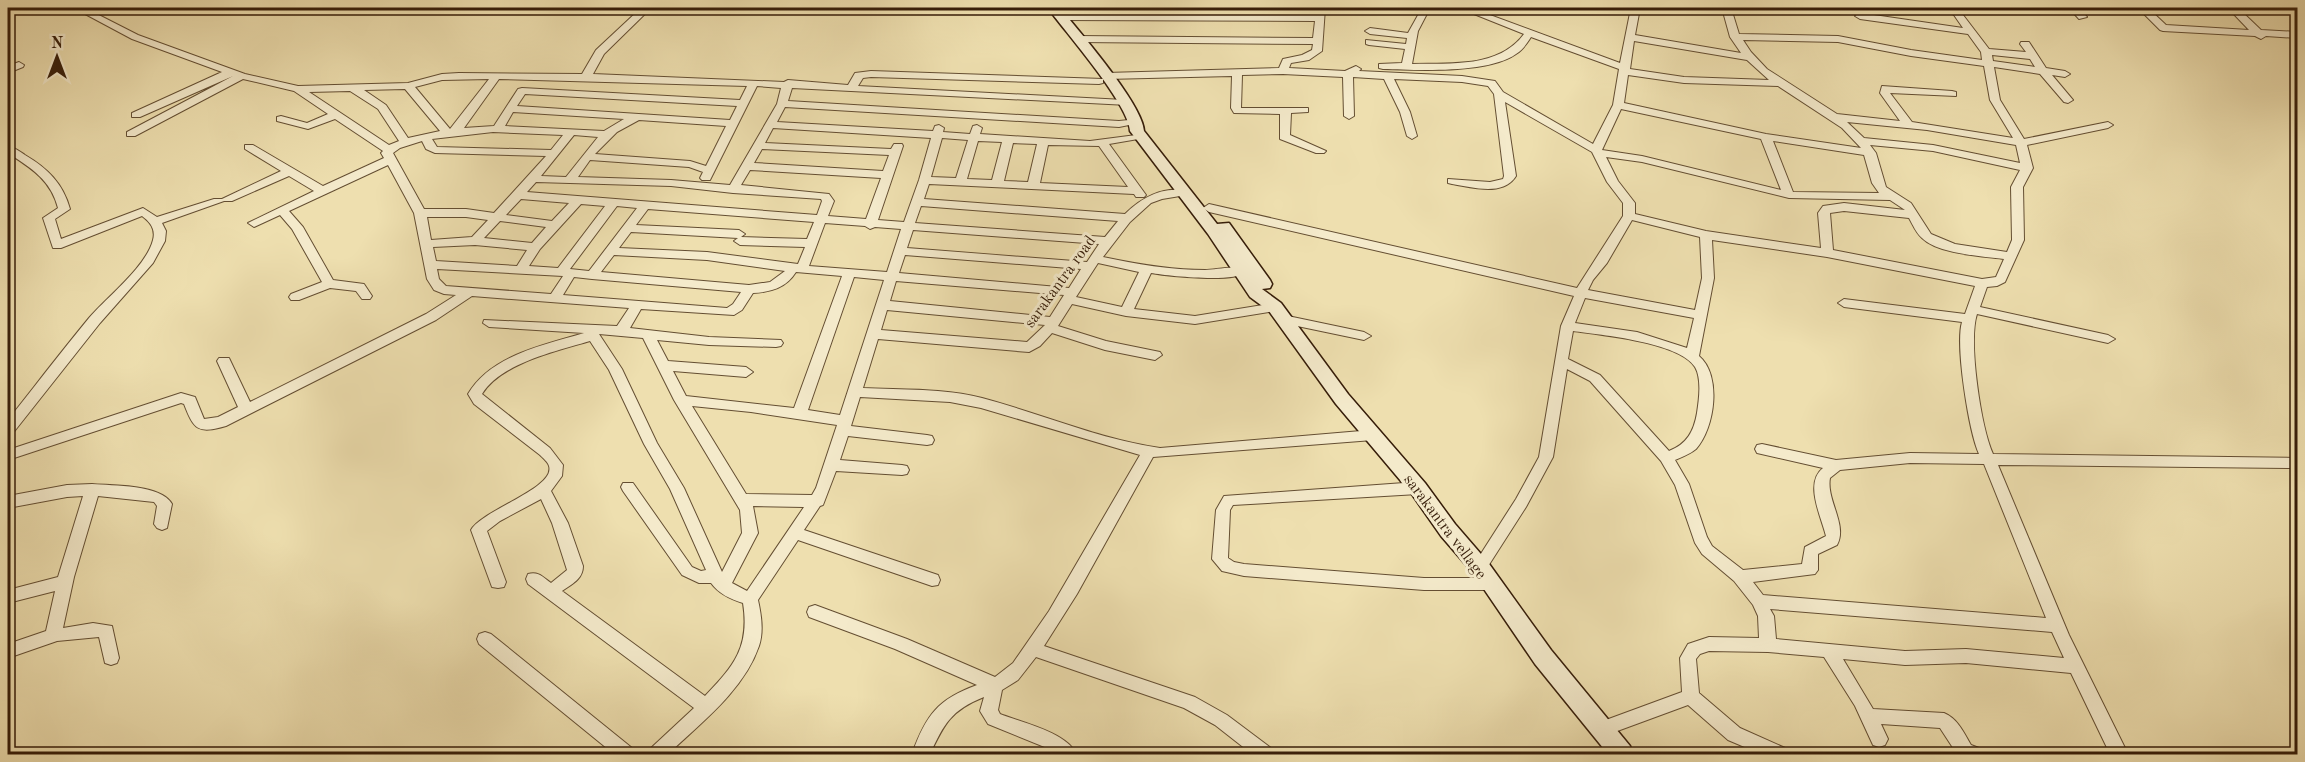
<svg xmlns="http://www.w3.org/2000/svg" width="2305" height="762" viewBox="0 0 2305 762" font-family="'Old Standard TT',serif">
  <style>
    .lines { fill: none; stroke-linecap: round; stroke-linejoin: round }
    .street-casing { stroke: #644e32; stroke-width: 2 }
    .secondary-casing { stroke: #361d09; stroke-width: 3 }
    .street { fill: #f4eacb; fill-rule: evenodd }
    .secondary { fill: #f4eacb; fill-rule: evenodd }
    .labels { text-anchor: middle; stroke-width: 6; stroke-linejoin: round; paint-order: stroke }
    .street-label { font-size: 16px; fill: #361d09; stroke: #f4eacb }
  </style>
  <rect width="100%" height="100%" fill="#eedfaf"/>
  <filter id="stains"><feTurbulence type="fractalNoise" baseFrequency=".00333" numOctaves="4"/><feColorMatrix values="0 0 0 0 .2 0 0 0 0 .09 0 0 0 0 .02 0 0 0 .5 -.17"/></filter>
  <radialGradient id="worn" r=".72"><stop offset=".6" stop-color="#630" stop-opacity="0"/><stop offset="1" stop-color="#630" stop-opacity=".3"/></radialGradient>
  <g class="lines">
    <g class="street-casing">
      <path id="street" d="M74,8H85L138,35L245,74L298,86L408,83L442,74L459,73L582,74L596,50L641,8H651L604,54L593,74L784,82L788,80L848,85L855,73L871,71L1103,79V83L1099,84L871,77L863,78L858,86L1124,100L1128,101V105L792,88L788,101L1119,121L1139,119V123L1119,127L785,107L777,122L933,131L935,126L939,125L944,128L943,132L970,134L973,126L977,125L982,128L980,134L1090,141L1144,134V138L1109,144L1146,195L1144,197H1136L1134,194L929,184L924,199L1125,214C1141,198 1163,186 1186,191V195L1162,199L1151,203L1130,222L1103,257C1136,264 1171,270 1205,270C1217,270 1238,264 1246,272C1235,283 1168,276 1151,273L1134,309L1195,316L1275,303L1279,304L1281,307L1279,310L1275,311L1195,324L1126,316L1072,304L1058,326L1106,341L1160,352L1162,355L1155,360L1105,350L1052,333L1040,346L1029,352L878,339L863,388C902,390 944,388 982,398C1042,414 1099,439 1160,448L1373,430L1378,431L1380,435L1378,439L1373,440L1153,457L1077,594L1044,646L1195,697L1227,715L1271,748L1274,754H1252L1215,725L1184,708L1036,657L1018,680L1002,690L998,710L1000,714C1021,722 1068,733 1076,754H1055L1047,748L988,724L980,711L984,697C951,710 944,724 930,754H912C926,715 938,699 977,685L895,649L809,617L807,612L809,607L815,605L907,639L995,677L1013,663L1049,611L1140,455L981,408L950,402L860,397L851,426L927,435L932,436L934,440L932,444L927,445L848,436L840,460L902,465L907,466L909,470L907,474L902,475L836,471L823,505L820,506L804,530L938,575L940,580L938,585L932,586L798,540L758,600C761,614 764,631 759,646C744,690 701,723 668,754H648L651,748L694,708L528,584L526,579L528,574C538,571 543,577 551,583L567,570L552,523L541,499L500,521L487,531L506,582L504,587L498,588L492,587L471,530C482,510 556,488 549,466C548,462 543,458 540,455L474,404L468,394C491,355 544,345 584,333L489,327L483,323L484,320L617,326L629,308L472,296L436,320L226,426C198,434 194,430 184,404L181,403L8,460V450L181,393L195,397L204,419L218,417L238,407L217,361L219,358H229L250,402L426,314L456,295L444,294L434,290L427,279L414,213L388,165L289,211L303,227L333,280L364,284L372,296L370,299H362L356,291L330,288L299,300H291L289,297L291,294L322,282L292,229L280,215L254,227L248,223L314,191L289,176L232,201H224L162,223L166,231L165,241L153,263L100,323L13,433L8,434V420C35,386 61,352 89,318C107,297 146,267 153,240C156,229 150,222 142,216L61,248H53L43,218L58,208C51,180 31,168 8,153V146C14,147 19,151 25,155C47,168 63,183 70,209L55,219L61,239L143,208L157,217L214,199H222L281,171L245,149V145H253L323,186L384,158L381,153L383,151L335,119L308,129L277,121V117L281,116L307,123L328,114L294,91L243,79L135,136H127V132L233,76L140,117H132V113L222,72L132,39ZM489,79L450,129L415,87L442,80ZM499,79L747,86L740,100L522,88L518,89L494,126L464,128ZM757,86L781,88L777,104L730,185L671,180L578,177L590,160L689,167L703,172L700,178L702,180H710ZM405,89L440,131L408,138L386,105L364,90ZM350,91L378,109L399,141L389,145L309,92ZM525,94L737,106L730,120L517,106ZM513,112L624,119L604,131L505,126ZM639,120L726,126L706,166L690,161L595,154L617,132ZM773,128L931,138L919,180L904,222L878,220L903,146L902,144H894L891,149L765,143ZM493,132L563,135L551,150L437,147L432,139ZM574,135L598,137L566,177L541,176ZM942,138L968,140L956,178L931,177ZM422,141L426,149L435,153L546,156L494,213L466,209H424L393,153L400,148ZM978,141L1002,142L992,180L967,179ZM1013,143L1037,144L1028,182L1004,181ZM1048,145L1099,146L1128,187L1040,183ZM762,149L889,155L883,171L754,163ZM750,170L881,178L866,219L828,216L834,201L829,194L741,185ZM536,182L671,186L733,193L821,199L822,201L817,215L527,192ZM521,199L569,203L552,221L506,215ZM581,204L605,206L558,268L529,266L540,249ZM617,206L637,208L589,271L570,269ZM921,206L1118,221L1105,237L915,223ZM648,209L814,222L807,239L741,237L745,234L739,230L636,225ZM427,217H466L488,220L472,237L431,240ZM500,221L546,227L532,243L484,238ZM825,223L865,226L870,229L875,227L901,229L887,272L809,266ZM913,230L1099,244L1087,262L907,248ZM631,232L738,238L734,241L740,245L805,247L798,264L707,252L619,248ZM475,245L527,250L517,266L436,261L433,247ZM614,255L707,260L785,271L770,282L749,285L601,272ZM905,255L1081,269L1069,288L899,273ZM1098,263L1139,272L1122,307L1076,297ZM437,269L563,276L551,294L446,286L439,279ZM796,272L842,276L794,408L686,396L673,371L746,377L753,372L746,367L668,361L657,340L709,345L776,347L781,346L783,343L781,340L709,337L630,328L641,309L734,315L742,310L753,293C771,292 786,288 796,272ZM574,277L592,279L741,292L733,304L727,308L563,295ZM854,277L884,280L840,415L808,410ZM896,281L1064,295L1050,317L890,301ZM887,310L1045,325L1027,342L881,330ZM599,334L643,338L674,400L740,510L742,533L722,572L684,488L657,443L622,369ZM590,341L609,370L644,444L670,489L706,570L701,571L692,567L633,483H623L621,487L623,491L682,575L699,583H711C719,594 730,599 743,603C750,647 734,666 705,696L562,591C572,584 583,579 583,566L568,523L551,491L562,476L563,465L550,448L482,394C501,363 557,351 590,341ZM692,406L751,412L837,425L816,488L812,495L746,494ZM753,506L804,507L747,591L732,583L758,533Z
        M1101,8H1109L1113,13L1316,15L1317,8H1325L1322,51L1309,60L1291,63L1289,68L1345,71L1356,66L1361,69L1359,71L1462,76L1495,81L1503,92L1593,144L1613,105L1619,69L1531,37C1527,43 1523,50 1516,54C1488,74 1417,70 1383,69L1379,68V64L1402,63L1405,49L1369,45L1366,44V40L1406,44L1407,38L1370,34L1365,31L1370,28L1408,33L1422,8H1430L1418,31L1412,64C1451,63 1499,68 1524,34L1459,8H1471L1620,63L1631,8H1640L1635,35L1741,53L1730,37L1722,8H1731L1739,34L1838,36L1911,50L1982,60L1981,52L1968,34L1860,19L1855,16L1860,13L1963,28L1954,15L1942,8H1953L1960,11L1989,49L2026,52L2020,44L2021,42H2029L2046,68L2065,71L2070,74L2065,77L2052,75L2073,100L2068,103L2064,102L2040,74L1994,67L2000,100L2024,139L2108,122L2113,125L2108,128L2027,145L2033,168L2023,187L2024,240L2005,282L1997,286L1987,287L1980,307L2108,335L2115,339L2108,343L1977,314C1968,342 1981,427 1993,454L2298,458V468L1998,465L2069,635L2128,754H2110L2071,673L1966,663L1905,665L1843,659L1873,709L1944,713C1958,719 1964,733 1971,745L1979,748L1982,754H1957L1940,728L1881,724L1888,739L1885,745L1879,747L1873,745L1855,706L1824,657L1768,652L1709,651L1700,654L1696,659L1699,693L1740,728L1785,748L1788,754H1761L1728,740L1688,705L1601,737L1595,734L1592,729L1595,724L1682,692L1680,658L1688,644L1709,637L1759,638L1758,616L1753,605L1734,581L1702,554L1695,543L1675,485L1661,461L1590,381L1567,369L1553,457L1526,507L1485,571L1480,573L1475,571L1472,567L1475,563L1516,499L1539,457L1561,326L1574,296L1209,212L1203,208L1209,204L1577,288L1623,216V203L1607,182L1592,152L1505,102L1516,176C1503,197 1472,187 1452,184L1448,183V179L1490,182L1503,179L1504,176L1494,94L1488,86L1462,82L1394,79L1410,112L1417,136L1412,139L1407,136L1400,112L1384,79L1353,77L1354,116L1349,119L1344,116L1343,77L1283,74L1242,75L1241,108H1308V112L1291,113L1290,135L1326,151L1324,153H1316L1280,139V114L1234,113L1231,108L1232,76L1106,79L1101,76L1106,73L1279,68L1283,59L1302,55L1312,50L1313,44L1078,42L1073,39L1078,36L1313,38L1315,21L1061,20L1056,17L1061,14L1103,13ZM1743,40L1838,42L1911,56L1984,66L1990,100L2013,138L1912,122L1890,93L1956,96V92L1952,91L1882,86L1880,93L1900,121L1837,114L1767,69L1751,52ZM1634,41L1747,60L1769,80L1684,77L1630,69ZM1992,55L2030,59L2035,67L1993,61ZM1628,75L1684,83L1778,86L1842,128L1861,148L1766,134L1624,103ZM1621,109L1761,139L1781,190L1642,156L1602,150ZM1847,122L1927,130L2016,145L2020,163L1933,145L1864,138ZM1773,141L1864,155L1872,183L1879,193L1793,192ZM1870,145L1933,151L2020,170L2011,187L2012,240L2007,252L1955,244L1931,234L1911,203L1886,187L1876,153ZM1606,157L1642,162L1789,198L1890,200L1905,210L1844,203L1823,206L1818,213L1821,248L1706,231L1635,214V203L1618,181ZM1844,211L1909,218C1913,225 1916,233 1922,238C1938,254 1981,256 2004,259L1996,277L1982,279L1833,250L1830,213ZM1632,220L1700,237L1702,278L1695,310L1588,290L1593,280L1607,263ZM1712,240L1827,257L1975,286L1965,314L1844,299L1838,303L1844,307L1962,322C1955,345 1969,432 1979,454L1910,453L1836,460L1762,444L1757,445L1755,449L1757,453L1823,468C1804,483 1821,516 1826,536L1805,547L1802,564L1743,570L1712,546L1707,537L1689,484L1675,460C1682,457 1690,454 1696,449C1715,428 1722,375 1699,356L1714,278ZM1585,298L1694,318L1687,348L1637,332L1575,323ZM1573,331C1601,335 1679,342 1695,367C1702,379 1699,400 1697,413C1694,431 1687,444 1669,451L1600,375L1568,359ZM1910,463L1984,464L2046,618L1763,595L1753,582L1815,574L1818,570V554L1837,545C1848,525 1826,500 1830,478L1840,470ZM1770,609L2052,632L2064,658L1966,649L1905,651L1776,639L1774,616Z
        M2069,8H2079L2087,17L2079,19Z
        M2138,8H2148L2166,25L2249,30L2228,8H2238L2261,30L2298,32V38L2266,36L2261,39L2255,36L2163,31L2160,30Z
        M2286,8H2298V11L2288,10Z
        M19,62L24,65L23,67L8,73V66Z
        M1283,315L1364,332L1371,336L1364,340L1278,322L1277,319Z
        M1418,482L1423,484L1425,488L1423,492L1418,494L1233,505L1230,510L1228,558L1234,562L1244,564L1424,578H1489L1495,579L1497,584L1495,589L1489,590H1424L1244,576L1222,571L1212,559L1216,510L1224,496Z
        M92,484C113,486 161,484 172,504L167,528L162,530L157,528L154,524L157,506L154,502L98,496L74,577L63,628L93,623L112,626L119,658L117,663L111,665L105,663L99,637L57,641L8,658V644L46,631L55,591L8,603V590L58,577L83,496L67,497L8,508V496L67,485Z
        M485,632L491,634L632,748L635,754H614L479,644L477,639L479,634Z"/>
    </g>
    <g class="secondary-casing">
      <path id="secondary" d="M1048,8H1060C1079,31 1143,105 1144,131L1217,224L1229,223L1270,280L1272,284L1270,288L1262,289L1281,303L1348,394L1425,483L1455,524L1487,561L1551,650L1630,746L1633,754H1608L1535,664L1473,573L1441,536L1411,493L1336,404L1269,311L1250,297L1208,234L1130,131C1129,104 1066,33 1048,8Z"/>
    </g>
    <use href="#street" class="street"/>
    <use href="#secondary" class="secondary"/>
  </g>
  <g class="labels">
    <g class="street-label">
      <text transform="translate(1059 281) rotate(-54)" y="6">sarakantra road</text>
      <text transform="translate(1446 526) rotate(53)" y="6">sarakantra vellage</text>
    </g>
  </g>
  <rect width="2305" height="762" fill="none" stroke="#eedfaf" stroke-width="30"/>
  <rect x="9" y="9" width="2287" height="744" fill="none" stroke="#361d09" stroke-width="3"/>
  <rect x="15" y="15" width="2275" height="732" fill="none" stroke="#361d09" stroke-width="1.5"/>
  <g transform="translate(57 57)" stroke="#f4eacb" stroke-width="4.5" paint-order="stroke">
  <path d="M0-4.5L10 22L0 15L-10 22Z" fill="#361d09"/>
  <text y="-9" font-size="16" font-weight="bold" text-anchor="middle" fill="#361d09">N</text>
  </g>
  <rect width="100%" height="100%" filter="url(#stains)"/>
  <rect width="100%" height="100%" fill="url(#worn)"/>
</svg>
